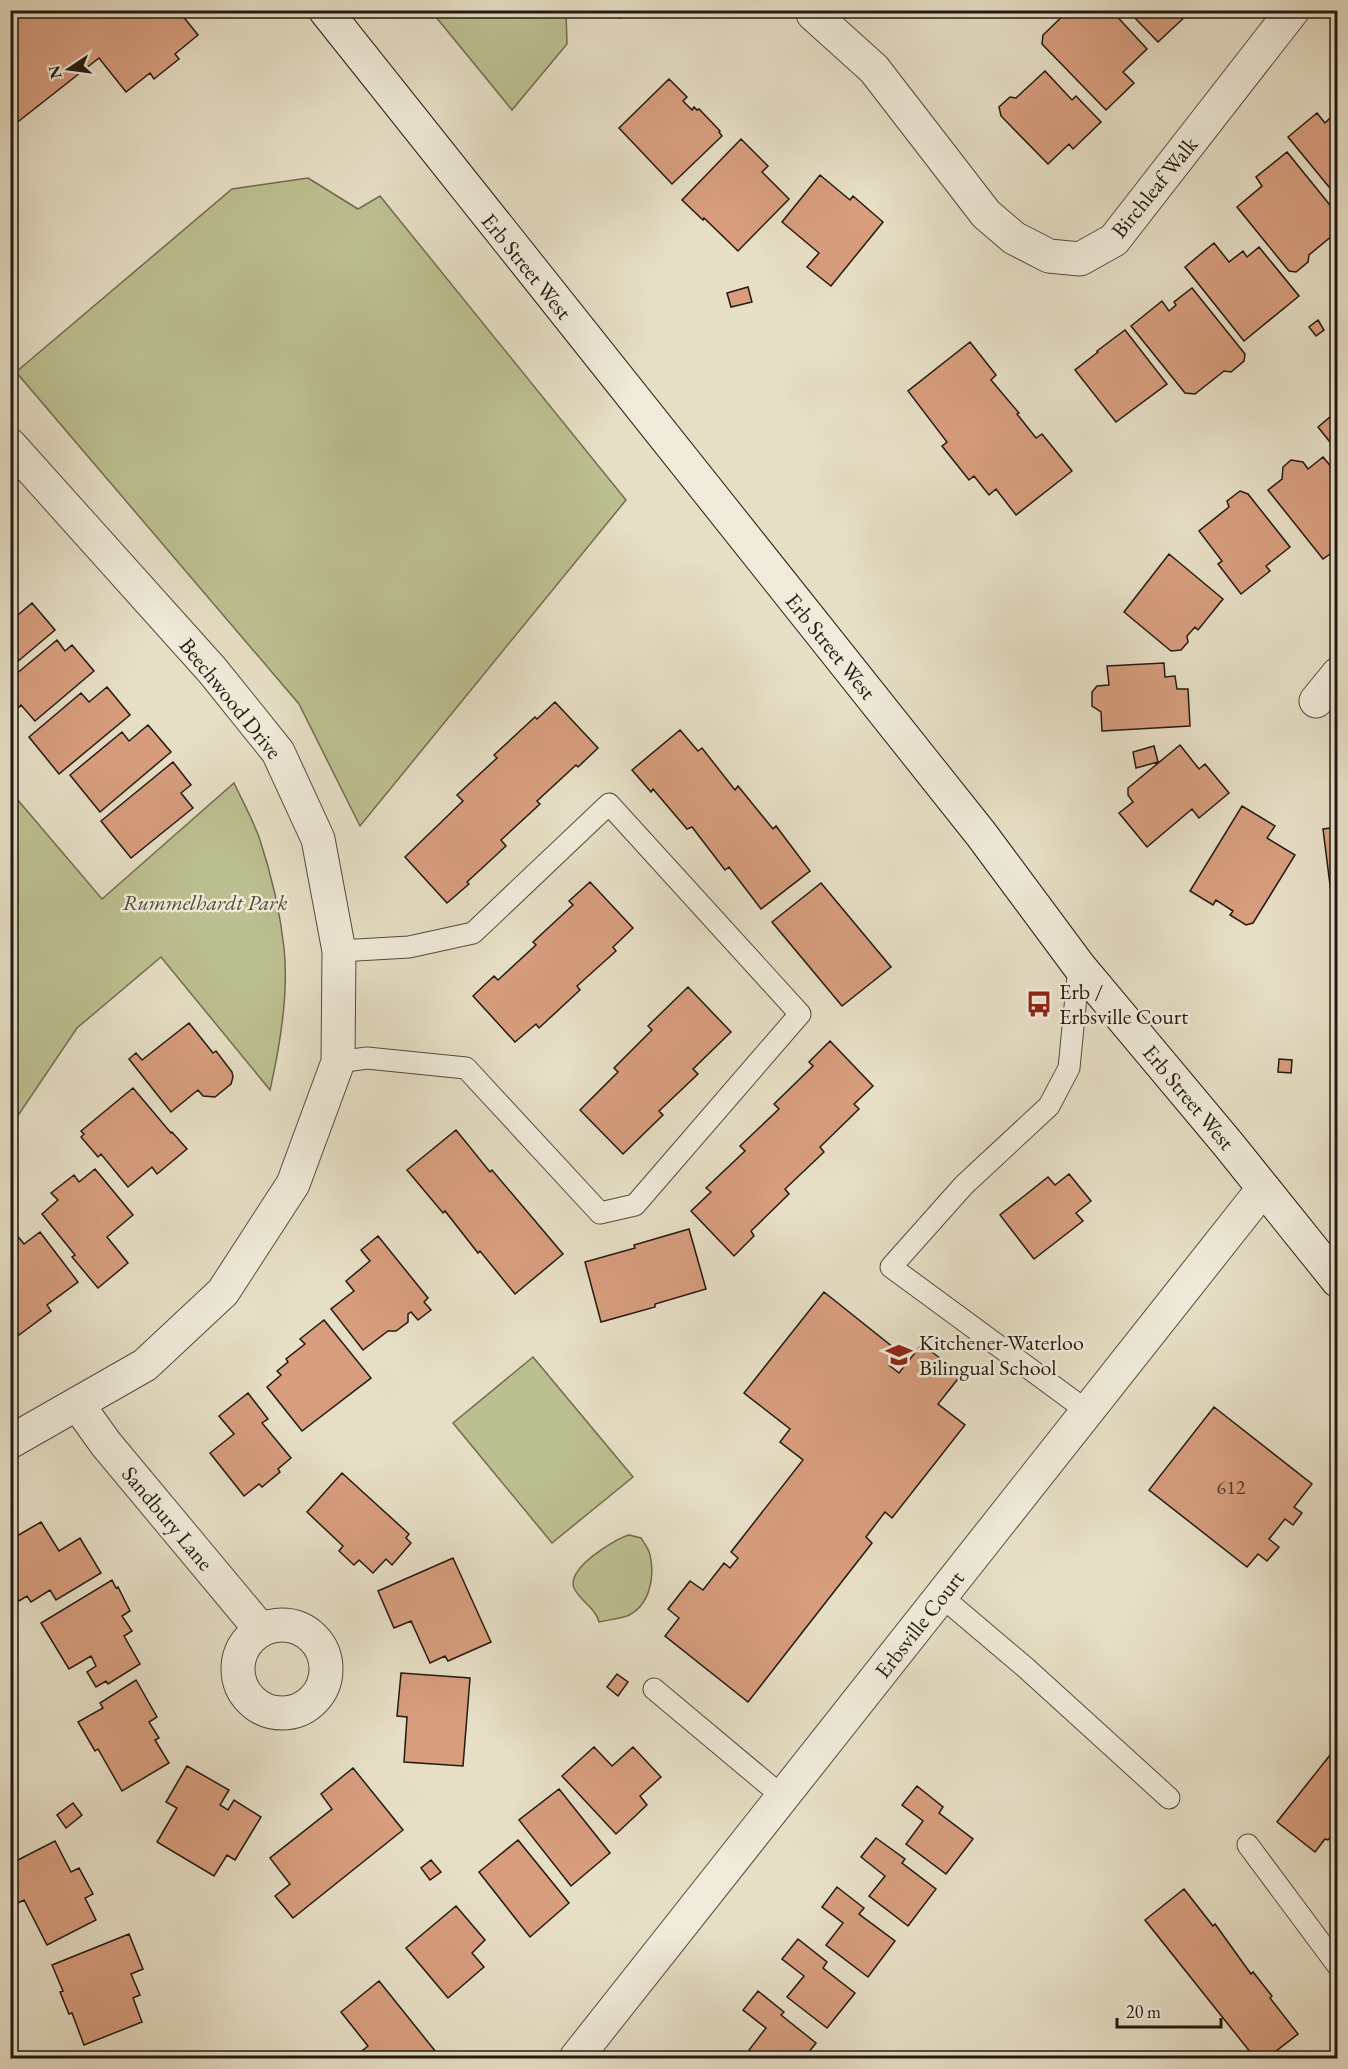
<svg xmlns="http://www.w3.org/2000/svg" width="1348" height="2069" viewBox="0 0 1348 2069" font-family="'EB Garamond',serif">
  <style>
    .green { fill: #bcbf90; stroke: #706c50; stroke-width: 1.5 }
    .building { fill: #d79d7d; stroke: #231911; stroke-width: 1.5 }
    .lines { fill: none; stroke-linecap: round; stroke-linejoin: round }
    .lane-casing { stroke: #544a3e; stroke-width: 23 }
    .street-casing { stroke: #544a3e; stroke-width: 35 }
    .secondary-casing { stroke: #231911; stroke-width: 35 }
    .lane { stroke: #efead9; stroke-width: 21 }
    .street { stroke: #efead9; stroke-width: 33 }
    .secondary { stroke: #efead9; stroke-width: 33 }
    .labels { text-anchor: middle; stroke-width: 5; stroke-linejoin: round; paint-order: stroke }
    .number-label { font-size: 20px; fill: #503a2c }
    .street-label { font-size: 22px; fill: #231911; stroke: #efead9 }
    .park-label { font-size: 22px; font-style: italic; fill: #514b37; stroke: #efead9 }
    .poi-label { font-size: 22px; fill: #231911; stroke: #efead9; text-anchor: start }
  </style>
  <rect width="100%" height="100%" fill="#e6dec5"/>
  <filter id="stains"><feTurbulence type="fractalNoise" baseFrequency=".00333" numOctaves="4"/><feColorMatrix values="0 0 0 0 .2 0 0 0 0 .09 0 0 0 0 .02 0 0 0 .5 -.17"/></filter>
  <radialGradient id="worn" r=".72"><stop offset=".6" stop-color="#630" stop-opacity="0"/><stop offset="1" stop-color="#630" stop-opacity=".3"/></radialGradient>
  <path class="green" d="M431,11H566L567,44L512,110Z
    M308,178L358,209L380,196L626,500L360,826L299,704L16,372L232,189Z
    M234,783C242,800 252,818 259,837C271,873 280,911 284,948C289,993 280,1046 270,1090L161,957L77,1028L15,1120L11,1123V792L102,899Z
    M533,1357L633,1477L552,1543L453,1423Z
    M629,1535L641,1538C644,1543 649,1549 650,1555C655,1577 650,1606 627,1616C618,1619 608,1620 599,1622C596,1608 580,1601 574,1588C566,1569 614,1539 629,1535Z"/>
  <path class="building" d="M14,10H178L198,35L175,54L179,59L154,79L150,73L126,92L99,58L10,128V13Z
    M595,10H622L620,18Z
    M1069,10H1111L1147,49L1123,72L1134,83L1106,110L1042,44L1043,35Z
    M1132,10H1187L1189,13L1158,42L1132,15L1134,12Z
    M1045,71L1072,100L1076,96L1101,122L1073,149L1069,144L1048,164L1001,116L999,107L1010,97L1016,98Z
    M669,79L687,97L683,101L692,110L694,107L697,110L699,109L720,131L719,132L722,136L672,184L619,128Z
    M1317,113L1325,123L1331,117L1338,125V198L1288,137Z
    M741,139L768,166L762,172L789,199L738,251L704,218L703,220L682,200Z
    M1287,152L1338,215V231L1309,255L1308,262L1296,272L1289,271L1237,207L1262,186L1256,177Z
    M820,175L850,200L853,196L883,222L831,286L807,267L819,253L782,222Z
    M1214,243L1229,262L1243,251L1247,257L1259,247L1299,296L1244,341L1185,267Z
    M748,287L752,302L731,307L727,293Z
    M1192,288L1245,354L1244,361L1231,372L1224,371L1195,394L1185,393L1131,326L1162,301L1169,311L1176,305L1174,302Z
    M1318,320L1324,330L1316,336L1309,327Z
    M1125,330L1167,384L1116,422L1075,370L1098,352L1097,351Z
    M970,342L996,375L991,380L1019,413L1017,414L1036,438L1042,434L1072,471L1016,515L996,489L989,495L974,476L969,480L942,446L947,442L908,391Z
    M1338,402V452L1318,427L1331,416L1332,406Z
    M1323,457L1338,475V548L1323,559L1268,490L1282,479L1283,467L1291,460L1303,462L1308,469Z
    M1240,491L1248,494L1290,547L1266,566L1270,571L1241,594L1218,564L1222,561L1199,531L1229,507L1227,501Z
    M1169,554L1223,599L1198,630L1195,627L1187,636L1188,642L1181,650L1171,651L1124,612Z
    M32,603L55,630L10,668V619L12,620Z
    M57,640L65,651L72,645L94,671L35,721L21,705L17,709L10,701V679Z
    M1164,663L1165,677L1175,676L1177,689H1188L1190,726L1102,731L1101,712L1092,706V692L1097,686L1109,685L1107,666Z
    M107,687L130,715L59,774L29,737L81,693L89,702Z
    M555,702L598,748L578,767L576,765L537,801L540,804L501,840L506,846L467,882L469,884L447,903L405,857L463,801L457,795L497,758L494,755L535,717L537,719Z
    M148,725L171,752L100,812L70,775L122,732L129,741Z
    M680,730L698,751L702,748L735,790L738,786L773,829L776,826L810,871L761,909L729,867L725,870L692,827L687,829L653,789L651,792L632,770Z
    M1180,745L1199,769L1205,764L1229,793L1199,818L1192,809L1147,847L1119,813L1133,802L1128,795V788Z
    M1154,746L1158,762L1136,768L1133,752Z
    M173,762L191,785L181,793L193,808L131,858L101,821Z
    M1242,806L1275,826L1267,838L1295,855L1253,923L1246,925L1230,915L1233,911L1216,900L1213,905L1190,891Z
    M1338,827V916L1334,917L1323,829Z
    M590,882L633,928L613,947L616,951L577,986L580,990L539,1028L536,1024L515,1042L473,996L494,976L498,980L536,945L533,942L573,905L569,901Z
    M821,883L891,967L842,1006L772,922Z
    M688,987L731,1032L693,1069L698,1074L659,1111L663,1115L623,1154L580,1110L618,1072L614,1068L652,1030L648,1026Z
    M189,1023L213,1053L216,1051L232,1072L233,1077L231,1084L215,1097L203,1096L198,1090L171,1112L129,1059L136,1053L142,1060Z
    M830,1041L873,1086L854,1104L859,1109L820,1147L824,1152L785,1189L789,1194L751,1231L754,1236L734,1256L691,1211L711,1192L706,1188L745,1151L740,1146L779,1109L774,1104L813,1066L809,1062Z
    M1279,1059L1292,1060L1291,1073L1278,1072Z
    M133,1088L171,1133L172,1132L187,1149L157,1174L152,1167L128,1187L101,1154L98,1157L81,1137L84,1134L81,1131Z
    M456,1130L490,1172L492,1170L563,1254L515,1294L480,1251L478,1253L445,1211L443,1213L407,1170Z
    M95,1169L133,1215L107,1237L128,1263L98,1288L72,1257L75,1255L42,1214L58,1200L51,1193L74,1175L79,1182Z
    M1069,1174L1091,1201L1076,1213L1083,1221L1034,1259L1000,1215L1048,1177L1055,1185Z
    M689,1229L706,1289L655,1304V1307L601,1322L585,1262L635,1248L634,1245Z
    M40,1232L78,1282L47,1305L51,1311L19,1335L10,1324V1238L16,1234L24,1244Z
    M378,1236L428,1298L424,1302L431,1310L418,1320L411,1312L408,1314V1322L396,1331H388L363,1350L331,1309L354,1291L346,1281L370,1261L361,1250Z
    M824,1292L899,1352L889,1365L899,1373L922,1344L961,1375L938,1404L965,1425L892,1518L885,1512L866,1537L872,1543L748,1702L665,1636L679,1618L668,1609L690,1581L703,1590L724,1563L730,1568L738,1558L731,1552L803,1460L780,1442L790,1429L744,1393Z
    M324,1320L371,1378L302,1431L267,1387L281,1375L277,1371L288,1362L286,1359L305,1344L300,1339Z
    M248,1393L268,1419L262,1423L291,1458L278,1469L280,1472L262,1487L259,1484L244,1496L210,1453L234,1434L219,1416Z
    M1214,1407L1312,1484L1294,1507L1302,1513L1293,1525L1285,1519L1269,1539L1279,1547L1267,1561L1258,1554L1247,1567L1149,1490Z
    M342,1473L409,1534L406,1538L411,1543L392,1565L386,1559L373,1573L359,1560L354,1565L339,1551L343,1546L307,1512Z
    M41,1522L59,1551L80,1538L101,1573L56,1600L50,1590L31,1602L27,1596L19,1601L10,1586V1540Z
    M453,1558L491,1642L448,1661L445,1656L430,1663L411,1621L394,1628L378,1591Z
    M112,1580L116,1588L118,1587L130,1611L122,1616L132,1631L124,1636L140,1664L108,1684L106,1681L96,1687L87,1672L96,1666L91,1656L69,1669L41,1623Z
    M401,1673L470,1678L463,1766L404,1762L407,1717L397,1716Z
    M617,1674L628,1682L618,1696L607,1687Z
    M136,1680L157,1717L149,1722L159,1738L155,1740L169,1763L122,1791L98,1749L95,1751L78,1722L103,1708L100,1703Z
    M1338,1745V1828L1328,1840L1325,1839L1315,1852L1277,1822Z
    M594,1747L612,1766L633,1747L661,1777L640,1796L647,1805L616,1834L562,1776Z
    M187,1766L229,1790L220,1805L228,1810L234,1800L261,1817L235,1860L227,1855L214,1876L157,1842L177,1808L166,1802Z
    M353,1768L403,1830L293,1918L275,1896L290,1884L270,1858L332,1809L321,1794Z
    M917,1786L943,1807L939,1813L973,1839L946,1874L906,1844L923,1821L902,1805Z
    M559,1789L610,1853L571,1886L519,1820Z
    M73,1803L82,1815L66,1828L57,1815Z
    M876,1838L905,1859L902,1863L936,1889L908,1926L869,1896L885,1876L861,1857Z
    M518,1840L569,1903L530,1937L479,1872Z
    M55,1841L71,1872L79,1868L93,1894L85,1898L96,1920L47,1945L24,1900L16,1904L10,1893V1864Z
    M431,1860L441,1872L430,1880L421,1868Z
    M837,1887L864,1908L859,1914L895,1941L868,1977L826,1945L843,1923L822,1907Z
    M1184,1889L1213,1926L1215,1924L1251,1974L1253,1972L1272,1996L1270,1998L1298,2034L1267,2058H1255L1145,1920Z
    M456,1906L485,1940L472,1953L484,1967L448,1998L406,1948Z
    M129,1934L143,1969L131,1974L140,1995L133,1998L142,2022L84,2045L72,2013L69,2014L60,1992L63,1991L52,1965Z
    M798,1939L827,1962L823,1968L855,1993L827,2028L787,1997L804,1976L782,1959Z
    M379,1981L440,2057L438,2058H353L368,2046L341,2012Z
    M758,1991L784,2012L781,2015L816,2043L804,2058H760L749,2050L766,2028L743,2010Z
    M1074,2055V2058H1008Z"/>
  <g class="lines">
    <g class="lane-casing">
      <path id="lane" d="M1079,966L1069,1068L1049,1106L964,1185L891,1267L1087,1411
        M338,1062L367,1058L466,1068L600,1213L635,1205L800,1014L609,804L473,933L409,947L339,951
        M941,1596L1026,1668L1169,1798
        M654,1689L783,1797
        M1248,1845L1338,1966"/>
    </g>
    <g class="street-casing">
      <path id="street" d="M813,14L874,69L986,214L1014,238L1049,256L1080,259L1114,240L1293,10
        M10,445L212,670L278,752L318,839L339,951L338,1062L293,1184L223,1292L145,1365L10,1442
        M1316,701L1338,674
        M78,1405L106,1444L261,1630
        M238 1669a44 44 0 1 1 88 0a44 44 0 1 1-88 0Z
        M576,2058L1263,1189"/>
    </g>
    <g class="secondary-casing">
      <path id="secondary" d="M325,10L981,834L1079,966L1228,1144L1338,1281"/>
    </g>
    <use href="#lane" class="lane"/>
    <use href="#street" class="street"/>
    <use href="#secondary" class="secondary"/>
  </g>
  <defs>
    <g id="bus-bare" transform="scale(2.07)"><path d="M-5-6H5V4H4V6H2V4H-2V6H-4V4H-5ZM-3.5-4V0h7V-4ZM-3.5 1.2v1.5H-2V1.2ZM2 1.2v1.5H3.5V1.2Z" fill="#8f2418" stroke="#efead9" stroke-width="2.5" paint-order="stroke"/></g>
    <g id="school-bare" transform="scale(2.07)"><path d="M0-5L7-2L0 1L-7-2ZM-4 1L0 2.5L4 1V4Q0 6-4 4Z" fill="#8f2418" stroke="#efead9" stroke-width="2.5" paint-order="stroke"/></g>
  </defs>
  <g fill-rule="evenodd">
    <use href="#bus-bare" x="1039" y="1004"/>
    <use href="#school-bare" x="899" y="1355"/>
  </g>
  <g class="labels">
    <g class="number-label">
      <text x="1231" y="1494">612</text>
    </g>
    <g class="street-label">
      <text transform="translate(1154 187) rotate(-51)" y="8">Birchleaf Walk</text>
      <text transform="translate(527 266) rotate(51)" y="8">Erb Street West</text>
      <text transform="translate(831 646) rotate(51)" y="8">Erb Street West</text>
      <text transform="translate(231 698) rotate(51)" y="8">Beechwood Drive</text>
      <text transform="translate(1189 1097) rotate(50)" y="8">Erb Street West</text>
      <text transform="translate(168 1518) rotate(50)" y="8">Sandbury Lane</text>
      <text transform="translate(919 1624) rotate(-52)" y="8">Erbsville Court</text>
    </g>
    <g class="park-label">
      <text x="205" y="910">Rummelhardt Park</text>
    </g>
    <g class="poi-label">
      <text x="1059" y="999">Erb /<tspan x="1059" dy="25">Erbsville Court</tspan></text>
      <text x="919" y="1350">Kitchener-Waterloo<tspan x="919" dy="25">Bilingual School</tspan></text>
    </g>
  </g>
  <rect width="1348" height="2069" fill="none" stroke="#e6dec5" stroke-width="36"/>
  <rect x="12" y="12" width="1324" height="2045" fill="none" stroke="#231911" stroke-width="3"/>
  <rect x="18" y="18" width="1312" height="2033" fill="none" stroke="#231911" stroke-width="1.5"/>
  <g transform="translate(69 69) rotate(257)" stroke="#efead9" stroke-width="4.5" paint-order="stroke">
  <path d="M0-4.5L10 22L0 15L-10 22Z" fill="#231911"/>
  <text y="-9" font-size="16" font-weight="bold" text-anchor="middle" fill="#231911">N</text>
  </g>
  <path d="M1117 2018v9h104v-9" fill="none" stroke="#231911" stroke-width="3"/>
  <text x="1126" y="2018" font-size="18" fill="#231911" stroke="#efead9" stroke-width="4.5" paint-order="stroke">20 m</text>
  <rect width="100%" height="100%" filter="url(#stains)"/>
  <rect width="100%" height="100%" fill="url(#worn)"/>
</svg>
